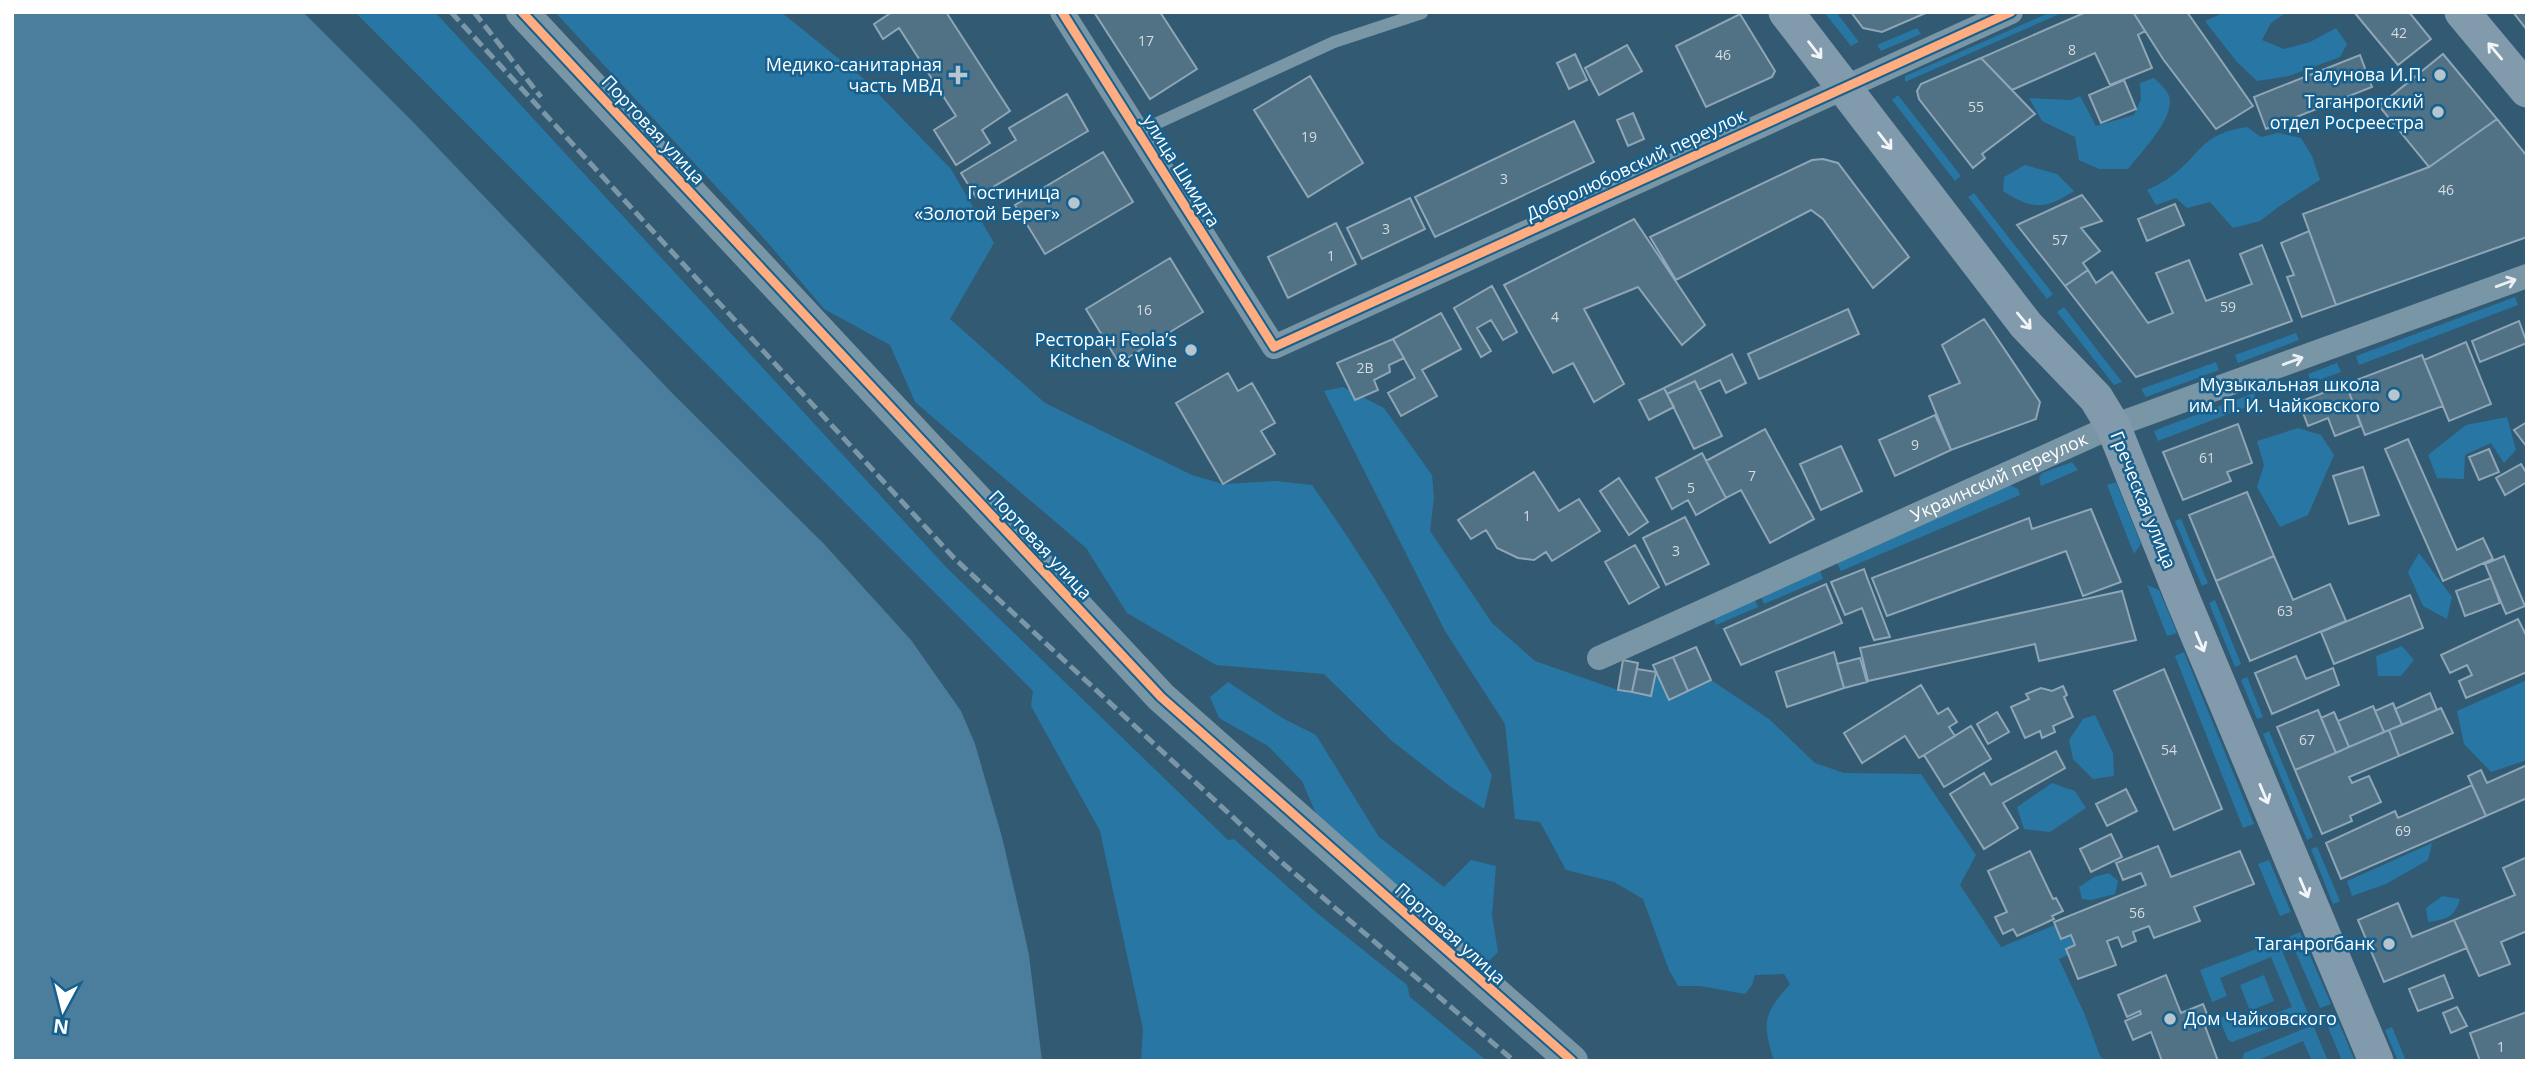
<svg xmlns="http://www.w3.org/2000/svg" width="2539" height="1073" viewBox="0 0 2539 1073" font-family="'Open Sans',sans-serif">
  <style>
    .green { fill: #2876a3 }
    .water { fill: #4b7d9d }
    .building { fill: #517184; stroke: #8ea6b5; stroke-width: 2 }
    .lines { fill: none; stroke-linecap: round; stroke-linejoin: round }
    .service { stroke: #7996a6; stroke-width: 12 }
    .minor { stroke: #7996a6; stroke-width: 24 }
    .tertiary { stroke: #7996a6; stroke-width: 32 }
    .secondary { stroke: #819bac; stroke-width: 35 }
    .rail { stroke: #7b96a6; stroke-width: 5; stroke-dasharray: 12 5; stroke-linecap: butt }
    .cycleway-casing { stroke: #17608e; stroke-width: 13 }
    .cycleway { stroke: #ffac80; stroke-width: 9 }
    .oneway { stroke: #f2f5f7 }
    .oneway2 { stroke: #ebeff2 }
    .poi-dot { fill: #b7c5ce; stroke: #17608e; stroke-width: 2.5 }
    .labels { text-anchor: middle; stroke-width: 5; stroke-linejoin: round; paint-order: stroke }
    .number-label { font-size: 14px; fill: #d4dce0 }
    .poi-label { font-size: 18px; fill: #fff; stroke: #17608e; text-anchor: end }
    .street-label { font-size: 18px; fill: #fff; stroke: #17608e }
  </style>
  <rect width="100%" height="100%" fill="#325a73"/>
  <path class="green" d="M355,12H435L947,568L1228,840L1234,839L1317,913L1407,985L1410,997L1487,1061H1141L1143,1029L1100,831L1031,706L1033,691Z
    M555,12H781L864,79L951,169L994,243L950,319L1045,403L1192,475L1223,484L1276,481L1312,485C1378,578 1434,677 1492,775L1484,809L1451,787L1392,741L1324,674L1216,665L1127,613L1086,548L915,402L890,345L824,309L769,244Z
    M1824,12H1836L1859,42L1851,46Z
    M2051,12H2064L1905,82V76Z
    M2225,12H2287L2271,23L2262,40L2284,49L2310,42L2336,28L2347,44L2340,57L2289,76L2257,81L2236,61L2205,21Z
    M1917,28L1921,34L1881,51L1877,45Z
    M2154,78C2159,83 2167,90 2169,96C2176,117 2141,152 2128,169H2099L2079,160L2075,137L2042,121L2029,98L2071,100L2080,96L2096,126L2134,115L2141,99L2140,83Z
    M1898,95L1961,176L1955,181L1892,100Z
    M2247,127L2261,137L2278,133L2301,138L2312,156L2320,180L2281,205L2260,221L2233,228L2210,202L2187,208L2176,198L2156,205L2147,190C2153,187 2160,184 2166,180C2201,157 2198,134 2247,127Z
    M2025,165L2057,174L2074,191C2044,210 2033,210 2003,191L2004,177Z
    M1974,193L2053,294L2047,299L1968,197Z
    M2515,297L2518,305L2359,365L2356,356Z
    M2064,307L2122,382L2114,385L2057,312Z
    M2296,333L2299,340L2238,363L2235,355Z
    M2216,362L2219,370L2146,397L2141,389Z
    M2337,363L2341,372L2311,383L2308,374Z
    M1343,387L1384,408L1432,475L1434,497L1430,531L1492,623L1535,661L1618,690L1651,696L1656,672L1669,699L1711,680L1769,719L1815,763L1844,773L1921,774L1976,855L1960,885L2001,947L2055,925L2061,939L2071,935L2075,945L2066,949L2068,955L2059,959L2085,1015L2100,1056L2105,1061H1774C1762,1021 1763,1015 1790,984L1784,974L1755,975L1752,985L1745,994L1700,986H1678L1669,970L1643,899L1614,882L1566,870L1540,822L1515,819L1505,724L1445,631L1324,391Z
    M2254,393L2257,403L2158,441L2154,431L2161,428Z
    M2507,417L2516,450L2504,463L2491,443L2465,455L2464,479L2437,478L2428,455L2466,425Z
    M2298,428L2321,435L2334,455L2308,515L2280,527L2257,487L2264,465L2257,441Z
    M2072,462L2078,470L2041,486L2039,477L2042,473Z
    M2116,482L2141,544L2134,554L2107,485Z
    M2010,485L2018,489L2020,495L1841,571L1837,563Z
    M2181,519L2208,583L2202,586L2175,521Z
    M2419,553L2452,597L2447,619L2423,606L2408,572Z
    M1820,570L1823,579L1764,604L1761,597Z
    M2147,585L2159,590L2177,633L2167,636Z
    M1755,600L1758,607L1716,625L1714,619Z
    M2215,600L2241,664L2235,667L2209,603Z
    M2402,646L2414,660L2401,676H2378L2376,656Z
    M2184,652L2254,824L2243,828L2175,656Z
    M2247,677L2263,717L2257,719L2241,680Z
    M2527,680V760L2491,772L2464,744L2457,711Z
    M1228,682L1284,719L1316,735L1379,837L1444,887L1471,860L1496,866L1492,915L1498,952L1486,964L1459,943L1440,919L1404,900L1317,816L1302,781L1268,746L1219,718L1210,697Z
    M2095,715L2113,753L2114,776L2093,779L2073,759L2069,740L2083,719Z
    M2269,731L2313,837L2307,840L2263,734Z
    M2052,783L2075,791L2086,808L2050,832L2024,829L2017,807Z
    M2432,843L2428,860L2386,884L2352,896L2347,881Z
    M2317,847L2340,901L2333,904L2311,849Z
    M2269,860L2291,912L2280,916L2258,864Z
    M2109,873L2118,881L2115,894L2091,900L2082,899L2079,887L2094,877Z
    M2442,896L2460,899C2454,918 2447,919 2428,922L2426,908Z
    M2300,932L2331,1004L2320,1008L2289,937Z
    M2278,941L2308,1013L2232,1042L2228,1040L2219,1018L2234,1013L2241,1027L2292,1007L2271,957L2220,978L2227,996L2212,1002L2200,970Z
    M2264,975L2274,1001L2250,1011L2240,985Z
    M2336,1016L2355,1061H2342L2325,1020Z
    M2313,1025L2328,1061H2312L2303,1041L2256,1061H2242L2244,1053Z
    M2392,1027L2406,1061H2398L2385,1030Z"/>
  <path class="water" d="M12,12H303L415,124L673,394L824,544L911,640L961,711L975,744L1002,837L1024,932L1029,955L1042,1061H12Z"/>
  <path class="building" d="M892,12H946L1010,111L982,130L990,143L956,165L934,130L956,116L899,28L883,39L874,24Z
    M1094,12H1160L1197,69L1150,99Z
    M1851,12H1928L1882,32L1863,28Z
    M2086,12H2133L2145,31L2138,35L2152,68L2110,85L2095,53L2012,90L1981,58Z
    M2133,12H2187L2253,106L2216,129L2163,59Z
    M2354,12H2409L2431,39L2398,65Z
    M2513,12H2527V30Z
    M1740,14L1775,71L1772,77L1706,107L1676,46Z
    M1627,45L1642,71L1599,95L1585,68Z
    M1575,54L1587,80L1569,89L1557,63Z
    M2443,54L2497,119L2429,167L2379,106Z
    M2360,55L2372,87L2266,129L2254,97Z
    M1981,58L2035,114L1982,154L1985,158L1973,168L1919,99L1917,91L1921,84Z
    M1310,76L1363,163L1308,197L1254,110Z
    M2124,80L2136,109L2101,123L2089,95Z
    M1067,94L1088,131L976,197L961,173L1016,140L1009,128Z
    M1633,113L1644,139L1628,146L1617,120Z
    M2497,119L2527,156V237L2336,305L2303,214L2429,167Z
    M1574,121L1594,162L1435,237L1415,197Z
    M1103,152L1133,202L1045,254L1015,205Z
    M1823,159L1838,163L1909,257L1873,288L1823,219L1811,210L1676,280L1650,237L1812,160Z
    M2082,195L2102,221L2081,228L2100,251L2083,263L2088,270L2065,286L2017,225Z
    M1410,198L1425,229L1362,259L1347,228Z
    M2175,204L2184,225L2147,241L2138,219Z
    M1634,219L1705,325L1682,345L1638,287L1584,309L1624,384L1594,402L1573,363L1553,373L1504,285Z
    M1336,223L1356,264L1288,298L1268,257Z
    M2309,231L2336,305L2302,317L2287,277L2294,275L2281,243Z
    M2262,245L2292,321L2136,377L2065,286L2088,270L2096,283L2112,272L2148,323L2173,313L2156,273L2189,260L2206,301L2252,284L2240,254Z
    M1170,258L1203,312L1119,363L1086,309Z
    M1492,286L1517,332L1503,340L1491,320L1477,328L1491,351L1481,357L1454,308Z
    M1848,309L1859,334L1759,379L1748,354Z
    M1441,313L1461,349L1422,370L1437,396L1401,416L1388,393L1415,378L1393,339Z
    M1984,319L2040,402L2036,419L1951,450L1929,396L1960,383L1942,345Z
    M2519,321L2527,343L2480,362L2472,341Z
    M1393,339L1404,358L1389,365L1390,372L1374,380L1378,390L1355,400L1337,363Z
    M2466,342L2491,404L2449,421L2424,360Z
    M1732,354L1746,383L1726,393L1720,380L1699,390L1695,381L1667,394L1664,388Z
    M2422,355L2443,406L2365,435L2346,384Z
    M1228,373L1238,391L1252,383L1275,423L1261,431L1275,454L1223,484L1176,403Z
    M1695,381L1722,436L1694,449L1667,394Z
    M2346,384L2361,426L2335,436L2328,418L2308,426L2299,402Z
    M1664,388L1674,407L1649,420L1639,400Z
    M1935,415L1951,450L1895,476L1879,440Z
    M2527,422V447L2514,430Z
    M2238,424L2252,463L2227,472L2231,481L2183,500L2163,452Z
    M1765,429L1814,519L1770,543L1741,490L1726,498L1706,461Z
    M2408,439L2457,550L2483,538L2493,559L2443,581L2385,449Z
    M1841,446L1862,491L1821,510L1800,464Z
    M2489,449L2499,472L2479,480L2469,457Z
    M1702,453L1726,498L1696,515L1688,500L1672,509L1656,478Z
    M2521,464L2527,474V482L2505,495L2496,478Z
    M2363,467L2379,515L2349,524L2333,476Z
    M1534,472L1559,511L1579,499L1600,531L1552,561L1546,552L1534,560L1518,558L1497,548L1486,530L1471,539L1458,520Z
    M1619,478L1648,522L1629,535L1600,491Z
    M2247,492L2274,556L2216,581L2189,515Z
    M2091,509L2121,582L2083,596L2066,551L1887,616L1872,578L2029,518L2032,529Z
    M1685,517L1709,564L1666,585L1643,538Z
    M1635,545L1659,587L1629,604L1605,562Z
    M2274,556L2293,600L2330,584L2346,621L2250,661L2216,581Z
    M2504,556L2525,606L2506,614L2485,564Z
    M1864,569L1868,580L1890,637L1874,640L1862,608L1845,615L1831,582Z
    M2491,578L2500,603L2465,616L2456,591Z
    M1826,584L1842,623L1741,665L1724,629Z
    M2122,591L2136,640L2039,661L2035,644L1868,681L1860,648Z
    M2410,595L2423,628L2334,664L2321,632Z
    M2518,619L2527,637V672L2466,698L2459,681L2472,675L2467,665L2450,673L2441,655Z
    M1696,647L1711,680L1688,691L1673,657Z
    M1834,652L1844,688L1787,707L1776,672Z
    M2296,656L2306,679L2333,668L2339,685L2272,714L2255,673Z
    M1673,657L1688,691L1669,700L1653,665Z
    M1860,658L1867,682L1844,688L1837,664Z
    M1623,660L1638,663L1632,692L1618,690Z
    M1637,669L1656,672L1651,696L1632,692Z
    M2164,669L2222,809L2174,830L2114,691Z
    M1921,685L1938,714L1948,708L1957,722L1949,727L1955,736L1919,758L1905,736L1862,763L1844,733Z
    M2063,686L2067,695L2064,697L2073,717L2053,726L2055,732L2042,738L2040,731L2025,738L2011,707L2029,699L2026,694L2041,688L2052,691Z
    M2430,693L2437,710L2402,725L2395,709Z
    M2393,703L2402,725L2384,732L2375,711Z
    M2373,706L2384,732L2349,747L2338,721Z
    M2441,708L2453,733L2399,756L2389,730Z
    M2318,710L2336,753L2295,770L2277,727Z
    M1997,712L2009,732L1988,744L1977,724Z
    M2334,712L2349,747L2336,753L2321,718Z
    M1971,726L1991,759L1944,787L1924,755Z
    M2389,730L2399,756L2349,777L2352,783L2369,776L2381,802L2350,816L2352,821L2322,834L2295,770Z
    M2056,751L2065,768L2003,803L2018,828L1984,849L1950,794L1984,773L1991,785Z
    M2527,765V798L2486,816L2468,776L2481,770L2487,783Z
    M2472,785L2486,816L2341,879L2326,843L2395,811L2398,818Z
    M2126,789L2137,811L2107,826L2096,804Z
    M2111,834L2122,857L2091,872L2080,849Z
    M2158,846L2171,877L2240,851L2254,884L2194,907L2200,921L2154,938L2149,926L2133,932L2136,941L2122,947L2118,937L2107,941L2116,965L2078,979L2066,949L2075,945L2071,935L2061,939L2054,922L2146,885L2141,873L2123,880L2116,863Z
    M2030,851L2053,899L2056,898L2063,911L2052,916L2054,919L2017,936L2013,929L2003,934L1995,917L2007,912L1988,871Z
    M2527,857V931L2501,942L2510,964L2479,976L2454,920L2515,895L2503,868Z
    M2398,903L2412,937L2454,920L2467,948L2384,982L2358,920Z
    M2166,975L2181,1013L2203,1004L2211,1024L2205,1026L2218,1061H2162L2151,1032L2133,1040L2125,1021L2141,1014L2140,1011L2127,1017L2118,995Z
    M2444,975L2453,998L2418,1011L2409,989Z
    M2457,1007L2467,1026L2451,1033L2443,1013Z
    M2527,1012V1060L2480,1061L2470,1033Z"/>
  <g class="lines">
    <path class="service" d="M1138,132L1334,42L1422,13"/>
    <g class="minor">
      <path d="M1062,12L1274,347L2011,12"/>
      <path id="s1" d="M1599,658L2113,426L2527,276"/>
    </g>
    <path class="tertiary" d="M522,12L1161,697L1572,1061"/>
    <path class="secondary" d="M1786,12L2026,325L2096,398L2113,426L2184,602L2376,1061
      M2462,12L2527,90"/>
    <path class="rail" d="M451,12L954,558L1279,860L1514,1061
      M474,12L541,97"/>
    <g class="cycleway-casing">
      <path id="cycleway" d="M522,12L1161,697L1572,1061
        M1062,12L1274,347L2011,12"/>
    </g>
    <use href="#cycleway" class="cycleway"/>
  </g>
  <defs><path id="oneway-shaft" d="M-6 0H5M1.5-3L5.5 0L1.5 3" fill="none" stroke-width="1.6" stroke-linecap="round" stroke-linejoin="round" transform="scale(1.75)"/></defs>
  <g class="oneway">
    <use href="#oneway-shaft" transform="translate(1815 50) rotate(52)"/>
    <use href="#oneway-shaft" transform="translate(2495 51) rotate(-130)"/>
    <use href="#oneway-shaft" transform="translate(1885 141) rotate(52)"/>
    <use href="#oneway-shaft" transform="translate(2024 321) rotate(50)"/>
    <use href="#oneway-shaft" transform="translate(2200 642) rotate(67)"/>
    <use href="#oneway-shaft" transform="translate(2264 794) rotate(67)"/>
    <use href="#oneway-shaft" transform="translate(2304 888) rotate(67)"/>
  </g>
  <g class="oneway2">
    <use href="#oneway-shaft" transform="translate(2506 283) rotate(-20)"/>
    <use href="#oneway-shaft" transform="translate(2293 361) rotate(-20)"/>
  </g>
  <g class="poi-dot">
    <path d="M954.5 64.5h7v7h7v7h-7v7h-7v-7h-7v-7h7z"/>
    <circle cx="2440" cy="75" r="7"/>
    <circle cx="2438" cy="112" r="7"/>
    <circle cx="1074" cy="203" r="7"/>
    <circle cx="1191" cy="350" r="7"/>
    <circle cx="2394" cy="395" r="7"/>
    <circle cx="2389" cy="944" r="7"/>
    <circle cx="2170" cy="1019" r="7"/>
  </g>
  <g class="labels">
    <g class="number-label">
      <text x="2399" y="38">42</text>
      <text x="1146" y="46">17</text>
      <text x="2072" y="55">8</text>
      <text x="1723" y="60">46</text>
      <text x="1976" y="112">55</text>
      <text x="1309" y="142">19</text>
      <text x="1504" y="184">3</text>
      <text x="2446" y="195">46</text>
      <text x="1386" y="234">3</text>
      <text x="2060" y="245">57</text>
      <text x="1331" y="261">1</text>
      <text x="2228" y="312">59</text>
      <text x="1144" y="315">16</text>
      <text x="1555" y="322">4</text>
      <text x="1365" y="373">2В</text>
      <text x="1915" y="450">9</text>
      <text x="2207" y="463">61</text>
      <text x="1752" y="481">7</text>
      <text x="1691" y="493">5</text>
      <text x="1527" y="521">1</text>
      <text x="1676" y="556">3</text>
      <text x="2285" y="616">63</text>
      <text x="2307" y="745">67</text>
      <text x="2169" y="755">54</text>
      <text x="2403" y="836">69</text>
      <text x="2137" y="918">56</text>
      <text x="2501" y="1052">1</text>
    </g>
    <g class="poi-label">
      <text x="942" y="71">Медико-санитарная<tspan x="942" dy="21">часть МВД</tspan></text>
      <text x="2426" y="81">Галунова И.П.</text>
      <text x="2424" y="108">Таганрогский<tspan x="2424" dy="21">отдел Росреестра</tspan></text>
      <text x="1060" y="199">Гостиница<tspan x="1060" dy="21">«Золотой Берег»</tspan></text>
      <text x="1177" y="346">Ресторан Feola’s<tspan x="1177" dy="21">Kitchen &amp; Wine</tspan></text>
      <text x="2380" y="391">Музыкальная школа<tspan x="2380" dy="21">им. П. И. Чайковского</tspan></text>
      <text x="2375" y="950">Таганрогбанк</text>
      <text x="2184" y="1025" text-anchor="start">Дом Чайковского</text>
    </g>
    <g class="street-label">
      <text transform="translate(653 130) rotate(47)" y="6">Портовая улица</text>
      <text transform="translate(1636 165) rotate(-25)" y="6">Добролюбовский переулок</text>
      <text transform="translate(1181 171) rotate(58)" y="6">улица Шмидта</text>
      <text dy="6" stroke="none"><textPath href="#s1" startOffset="439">Украинский переулок</textPath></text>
      <text transform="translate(2143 500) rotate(68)" y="6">Греческая улица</text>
      <text transform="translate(1040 545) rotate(47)" y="6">Портовая улица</text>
      <text transform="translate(1450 934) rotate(42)" y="6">Портовая улица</text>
    </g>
  </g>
  <rect width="2539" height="1073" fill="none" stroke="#ffffff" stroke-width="28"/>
  <g transform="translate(63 1010) rotate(187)" stroke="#17608e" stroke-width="5" paint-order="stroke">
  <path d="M0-5L12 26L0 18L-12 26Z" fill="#ffffff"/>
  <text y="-10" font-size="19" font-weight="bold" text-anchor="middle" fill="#ffffff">N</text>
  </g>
</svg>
